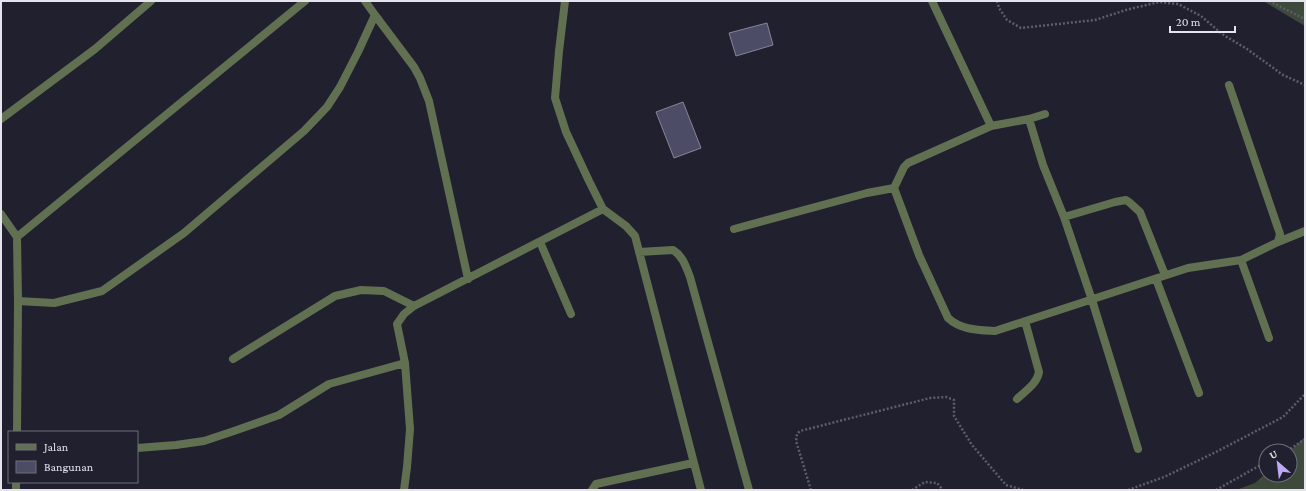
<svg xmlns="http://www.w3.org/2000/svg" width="1306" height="491" viewBox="0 0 1306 491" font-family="'Crimson Pro',serif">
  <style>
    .green { fill: #3c493b }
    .building { fill: #4d4c67; stroke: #858598 }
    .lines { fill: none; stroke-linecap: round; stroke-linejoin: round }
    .path { stroke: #5e5d6b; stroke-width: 2.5; stroke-dasharray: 2 2; stroke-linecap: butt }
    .street { stroke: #627052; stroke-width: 8 }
  </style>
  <rect width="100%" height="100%" fill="#21202f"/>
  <path class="green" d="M1263,1H1305V26Z
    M1305,437V490H1236L1255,483L1266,473V475H1290V451Z"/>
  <path class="building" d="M767,23L773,45L736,56L729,33Z
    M683,102L701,148L674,158L656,112Z"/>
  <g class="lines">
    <path class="path" d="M997,1L999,8L1007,20L1021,28L1095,20L1126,10L1159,2L1178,4L1201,16L1222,34L1247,49L1283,75L1305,85
      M1269,1L1305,19
      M1287,451L1305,439
      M811,490L796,441L797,434L800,431L930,398L946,397L954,400V416L972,445L1006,485L1023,490
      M912,490L925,482L937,483L943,490
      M1128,490L1164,477L1216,452L1283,417L1305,394
      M1216,490L1266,462"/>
    <path class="street" d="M932,1L991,126L1029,119L1043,165L1064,217L1115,202L1126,200L1129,202L1140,212L1165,275
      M375,15L414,67L420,78L429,101L468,279
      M1,119L95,49L151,1
      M1029,119L1045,114
      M894,188L919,255L948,318C961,330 978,330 995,331L1188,268L1241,260L1278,242L1280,234L1229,85
      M603,209L626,226L635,236L701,490
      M1,214L17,237L18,301L17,432
      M1064,217L1092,300L1138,449
      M734,229L867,193L894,188L904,167L908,163L991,126
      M17,237L305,1
      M540,242L571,314
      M1278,242L1305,231
      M639,252L673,250C683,256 686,267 690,277L749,490
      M1241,260L1269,338
      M1156,279L1199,393
      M18,301L54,303L102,291L184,233L304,131L327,107L340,87L358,52L375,15L365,1
      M233,359L335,296L361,290L384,291L414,306
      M1017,399C1025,391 1037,384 1039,372L1025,321
      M137,448L176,445L204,441L234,431L279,415L329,384L405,363
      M16,490V482
      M404,490L407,467L410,429L405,363L397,324L404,314L414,306L603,209L589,181L566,132L555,98L559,51L565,1
      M592,490L596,484L693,463"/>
  </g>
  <rect width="1306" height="491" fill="none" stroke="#e4e3ee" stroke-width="4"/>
  <rect x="8" y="431" width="130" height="52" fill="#21202f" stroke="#6f6e7b"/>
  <rect x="16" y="444" width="20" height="6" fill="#627052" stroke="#6f6e7b"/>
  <text x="44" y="451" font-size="12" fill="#e4e3ee">Jalan</text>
  <rect x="16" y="461" width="20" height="12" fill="#4d4c67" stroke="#6f6e7b"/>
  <text x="44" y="471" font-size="12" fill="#e4e3ee">Bangunan</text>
  <g transform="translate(1278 463) rotate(332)"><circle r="19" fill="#21202f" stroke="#6f6e7b"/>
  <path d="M0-3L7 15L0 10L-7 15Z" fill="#bea9f4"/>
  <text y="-6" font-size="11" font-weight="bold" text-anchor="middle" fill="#e4e3ee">U</text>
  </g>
  <path d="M1170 26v6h65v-6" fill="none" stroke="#e4e3ee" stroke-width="2"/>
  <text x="1176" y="26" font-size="12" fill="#e4e3ee" stroke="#21202f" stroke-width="3" paint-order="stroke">20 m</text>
</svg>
